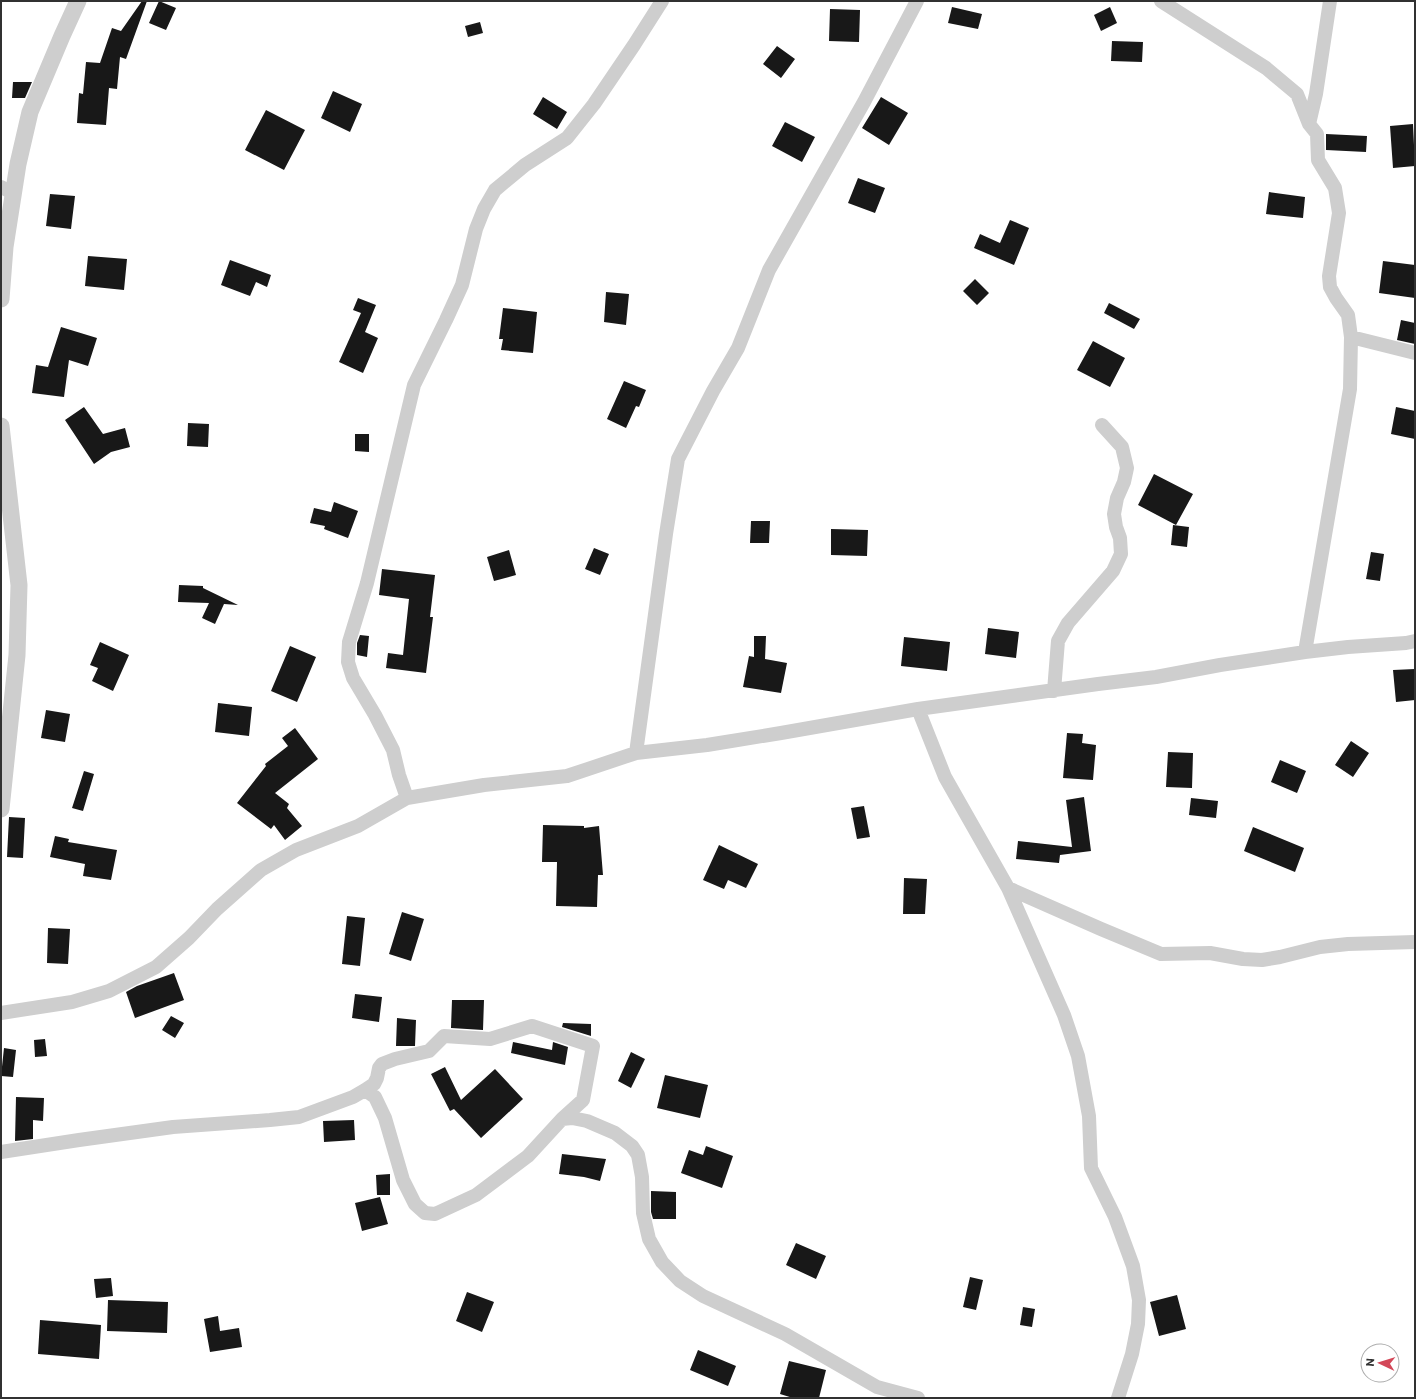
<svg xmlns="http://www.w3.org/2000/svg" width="1416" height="1399" viewBox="0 0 1416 1399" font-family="Commissioner,sans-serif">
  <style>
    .building { fill: #181818 }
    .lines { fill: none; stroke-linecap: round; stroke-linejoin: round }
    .minor { stroke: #cecece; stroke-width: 14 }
    .tertiary { stroke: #cecece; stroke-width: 17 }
  </style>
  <rect width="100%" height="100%" fill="#fff"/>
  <path class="building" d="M142,1H147L126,59L120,57L117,89L109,88L106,125L77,123L79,93L83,94L86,62L100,63L112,28L121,31Z
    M159,1L176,8L166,30L149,23Z
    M952,7L982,14L978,29L948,23Z
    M1110,7L1117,23L1101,31L1094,15Z
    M830,9L860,10L859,42L829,41Z
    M480,22L483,33L468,37L465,26Z
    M1112,41L1143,42L1142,62L1111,61Z
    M777,46L795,59L781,78L763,64Z
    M13,82H32L25,98H12Z
    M333,91L362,104L350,132L321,118Z
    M543,97L567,112L557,129L533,114Z
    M881,97L908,113L889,145L862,128Z
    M266,110L305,130L284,170L245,150Z
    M785,122L815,137L802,162L772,146Z
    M1413,124L1415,166L1393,168L1390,126Z
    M1326,134L1367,136L1366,152L1326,150Z
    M858,178L885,188L875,213L848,203Z
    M1269,192L1305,197L1303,218L1266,214Z
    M50,194L75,196L71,229L46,226Z
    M1010,220L1029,228L1014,265L974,248L980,234L1000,243Z
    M88,256L127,259L124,290L85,286Z
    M230,260L271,275L267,287L256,282L250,296L221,285Z
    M1383,261L1415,265V298L1379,293Z
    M975,279L989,293L977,305L963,291Z
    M606,292L629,294L626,325L604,322Z
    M358,298L376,305L365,332L378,338L363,373L339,362L361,313L353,310Z
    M1109,303L1140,319L1134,329L1104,313Z
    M503,308L537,312L533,353L501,350L503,339H499Z
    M1401,320L1415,323V344L1397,340Z
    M61,327L97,338L88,366L69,360L64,397L32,393L36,365L48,367Z
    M1093,341L1125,358L1110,387L1077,370Z
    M624,381L646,390L639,407L636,406L626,428L607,419Z
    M84,407L103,434L125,428L130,447L111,452L94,464L65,420Z
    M1396,407L1415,411V439L1391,434Z
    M188,423L209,424L208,447L187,446Z
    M355,434H369V452L355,451Z
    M1154,474L1193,494L1176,525L1138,505Z
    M334,502L358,511L348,538L324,529L325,526L310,523L314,508L331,512Z
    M751,521H770L769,543H750Z
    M1173,525L1189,527L1187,547L1171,545Z
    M831,529L868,530L867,556L831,555Z
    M594,548L609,554L600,575L585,569Z
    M509,550L516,575L494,581L487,557Z
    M1371,552L1384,554L1380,581L1366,579Z
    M382,569L435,575L430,617H433L426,673L386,668L388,653L403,655L409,599L379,595Z
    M179,585L203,586V588L238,605L224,604L215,624L202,618L209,603L178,602Z
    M988,628L1019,632L1016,658L985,654Z
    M360,635L369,636L367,657L357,655V643Z
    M754,636H766L765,659L787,663L781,693L743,687L749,656L754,657Z
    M904,637L950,642L947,671L901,666Z
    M100,642L129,655L113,691L92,681L98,668L90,665Z
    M290,646L316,657L297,702L271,691Z
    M1415,669V700L1396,702L1393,670Z
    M218,703L252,707L249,736L215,732Z
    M46,710L70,714L65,742L41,738Z
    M295,728L318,759L275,793L289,804L287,808L302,826L285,840L274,825L271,829L237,803L266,766L265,764L288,746L282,738Z
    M1067,733L1083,734L1082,743L1096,745L1093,780L1063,778Z
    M1351,741L1369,753L1353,777L1335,765Z
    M1168,752L1193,753L1192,788L1166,787Z
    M1280,760L1306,771L1297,793L1271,782Z
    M84,771L94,774L83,811L72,808Z
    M1084,797L1091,851L1060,855L1059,863L1016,859L1018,841L1072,847L1066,800Z
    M1191,798L1218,801L1216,818L1189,815Z
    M864,806L870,837L857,839L851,808Z
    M9,817L25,818L23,858L7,857Z
    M543,825L584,826V828L599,826L603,875H598L597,907L556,906L557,862H542Z
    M1253,827L1304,848L1295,872L1244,851Z
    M55,836L69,839L68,842L117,850L111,880L83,876L85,864L50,857Z
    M719,845L758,864L746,888L728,880L724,889L703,880Z
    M904,878L927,879L925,914H903Z
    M402,912L424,919L411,961L389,954Z
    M347,916L365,918L360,966L342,964Z
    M48,928L70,929L68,964L47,963Z
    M174,973L184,1000L135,1018L126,992L137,986Z
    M355,994L382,997L379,1022L352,1018Z
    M452,1000H484L483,1030L451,1028Z
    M171,1016L184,1023L175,1038L162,1030Z
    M397,1018L416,1020L415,1046H396Z
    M563,1023L591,1024V1036L562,1027Z
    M45,1039L47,1056L35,1057L34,1040Z
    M513,1042L552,1050L553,1042L568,1047L565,1065L511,1053Z
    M4,1048L16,1050L13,1077L1,1076Z
    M631,1052L645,1059L631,1088L618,1081Z
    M445,1067L461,1100L495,1069L523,1099L481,1138L454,1109L450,1111L431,1074Z
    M665,1075L708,1085L700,1118L657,1108Z
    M16,1097L44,1098L43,1121L33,1120V1139L15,1141Z
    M354,1120L355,1140L324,1142L323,1121Z
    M706,1146L733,1156L722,1188L681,1173L689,1150L703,1155Z
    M562,1154L606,1159L600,1181L584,1177L559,1174Z
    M390,1174V1195H377L376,1175Z
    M651,1191L676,1192V1219H653L651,1212Z
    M380,1197L388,1224L362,1231L355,1203Z
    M796,1243L826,1256L816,1279L786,1265Z
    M970,1277L983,1280L976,1310L963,1307Z
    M111,1278L113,1296L96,1298L94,1279Z
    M467,1292L494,1302L482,1332L456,1321Z
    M1177,1295L1186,1329L1159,1336L1150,1302Z
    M108,1300L168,1302L167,1333L107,1331Z
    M1023,1307L1035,1309L1032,1327L1020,1325Z
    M218,1316L220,1331L239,1328L242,1347L210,1352L204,1319Z
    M40,1320L101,1325L99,1359L38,1354Z
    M698,1350L736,1366L728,1386L690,1370Z
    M789,1361L826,1370L819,1398H793L780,1394Z"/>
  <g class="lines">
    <path class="minor" d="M1161,1L1266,68L1297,94L1309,124L1317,134L1318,160L1335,188L1339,213L1329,276L1330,287L1336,298L1348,315L1351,337L1350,389L1305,652
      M1309,124L1316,94L1330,1
      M1,187L13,193
      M1351,337L1415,353
      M1054,691L1058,641L1068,623L1113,571L1121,554L1120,538L1116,527L1114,514L1117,498L1124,482L1127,468L1122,447L1102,425
      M918,709L945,777L1008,888L1064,1015L1078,1056L1089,1116L1091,1168L1115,1217L1133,1266L1139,1300L1138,1324L1132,1354L1118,1398
      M636,753L666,534L678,459L713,391L738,348L769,270L864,102L917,1
      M407,798L399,775L393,750L375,715L353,678L348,662L349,642L367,583L414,385L446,320L462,285L476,229L484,209L495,190L525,165L567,138L594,104L634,45L662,1
      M1008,888L1101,929L1161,954L1210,953L1243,959L1262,960L1280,957L1320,947L1348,944L1415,942
      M1,1013L72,1002L109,991L156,967L189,938L217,909L261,870L296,850L358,826L407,798L484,785L567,776L636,753L707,745L781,733L918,709L1098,684L1156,677L1220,665L1305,652L1348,647L1406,643L1415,641
      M365,1090L375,1097L385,1118L403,1180L415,1204L425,1213L435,1214L476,1195L528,1156L562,1119L572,1118L587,1121L615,1133L632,1146L638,1155L642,1177L643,1213L649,1239L662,1262L680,1281L703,1296L785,1334L877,1387L918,1398
      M1,1152L79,1140L173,1127L270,1120L299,1117L353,1097L365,1090L374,1084L377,1078L379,1068L382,1064L395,1059L429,1051L444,1036L490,1039L532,1026L593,1046L583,1100L562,1119"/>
    <path class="tertiary" d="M1,299L5,247L18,164L30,112L62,36L78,1
      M1,426L19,585L17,655L1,809"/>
  </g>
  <rect width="1416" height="1399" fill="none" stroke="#313131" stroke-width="4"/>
  <g transform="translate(1380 1363) rotate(274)"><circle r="19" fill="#ffffff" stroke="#adadad"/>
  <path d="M0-3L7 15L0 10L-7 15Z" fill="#d34758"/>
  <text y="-6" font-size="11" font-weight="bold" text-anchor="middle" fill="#313131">N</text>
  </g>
</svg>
